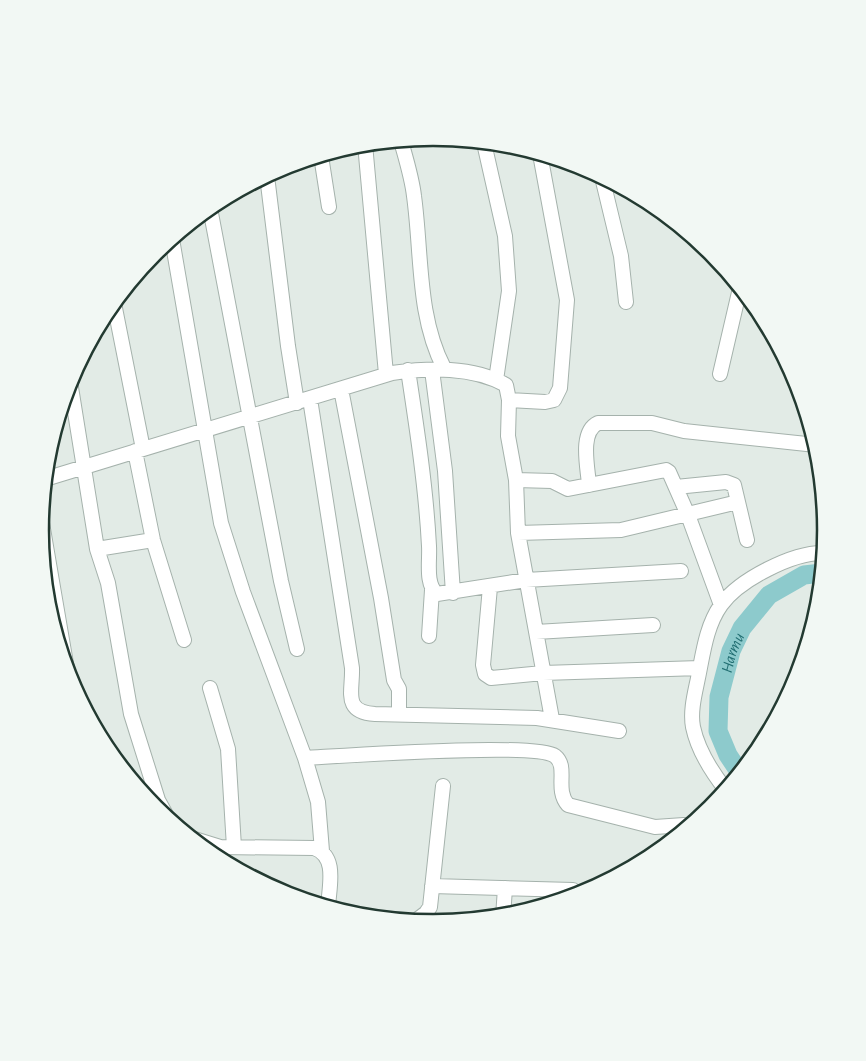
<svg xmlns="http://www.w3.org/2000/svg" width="866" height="1061" viewBox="0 0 866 1061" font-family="'Alegreya Sans',sans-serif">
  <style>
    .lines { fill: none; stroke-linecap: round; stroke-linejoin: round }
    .river { stroke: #8dcacc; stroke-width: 19 }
    .minor-casing { stroke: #a5b2ac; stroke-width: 16 }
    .minor { stroke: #fff; stroke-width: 14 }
    .labels { text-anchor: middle; stroke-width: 4.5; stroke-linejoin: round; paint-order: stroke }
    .water-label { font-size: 16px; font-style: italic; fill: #216e72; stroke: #f2f8f4 }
    .rim { fill: none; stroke: #233a31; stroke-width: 2.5 }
  </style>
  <rect width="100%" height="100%" fill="#e2ebe6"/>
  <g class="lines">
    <path class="river" id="s1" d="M740,773L728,755L718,731L719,697L731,651L742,628L769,595L804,575L822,573"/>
    <g class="minor-casing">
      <path id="minor" d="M401,141C406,159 412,178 414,196C422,254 417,316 444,368
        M484,143L505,236L509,291L496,380
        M365,144L386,374
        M321,156L329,207
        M267,176L288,346L297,403
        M602,177L621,256L626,302
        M210,208L281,581L297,649
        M172,239L221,523L243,592L305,758L318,802L322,851
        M114,303L143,449
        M408,370C417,429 426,488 429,546C430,561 425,584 437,594L526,580L681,571
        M432,370L445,471L453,593
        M720,374L740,288
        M70,381L97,549L108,583L131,714L158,800L169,820
        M341,389L381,598L394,680L399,689V715
        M310,399L352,668C353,691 342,712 375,714L537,718L619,731
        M509,400L508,436L516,480L518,533L552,719
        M135,451L153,540L184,640
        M45,479L392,373C429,368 472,366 506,385L509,400L545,402L554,400L560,388L567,300L540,154
        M516,480L552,481L568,489L666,470L669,472L688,515L721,605
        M589,485C588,468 579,432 598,423H652L684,431L816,445
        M676,487L726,482L734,485L747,540
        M41,517L68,675
        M518,533L621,530L738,502
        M97,549L153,540
        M490,587L483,665L485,674L491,678L543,673L700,668
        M536,632L653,625
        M429,636L432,590
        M210,688L228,749L234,847
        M305,758C342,756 535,742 555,756C569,767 554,789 568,805L655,827L684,825
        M726,790C711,771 698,751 693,727C690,711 695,693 698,678C703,654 706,626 721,605C739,580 793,552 824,553
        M191,838L220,847L314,848C338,856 329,887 328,907
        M432,886L573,890
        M503,917L505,888
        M414,922L426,913L430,907L443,786"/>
    </g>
    <use href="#minor" class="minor"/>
  </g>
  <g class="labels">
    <g class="water-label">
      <text dy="6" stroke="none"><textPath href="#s1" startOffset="128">Harmu</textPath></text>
    </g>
  </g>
  <path d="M0 0H866V1061H0ZM49 530a384 384 0 1 1 768 0a384 384 0 1 1-768 0Z" fill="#f2f8f4" fill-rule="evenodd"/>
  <path class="rim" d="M49 530a384 384 0 1 1 768 0a384 384 0 1 1-768 0Z"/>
</svg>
